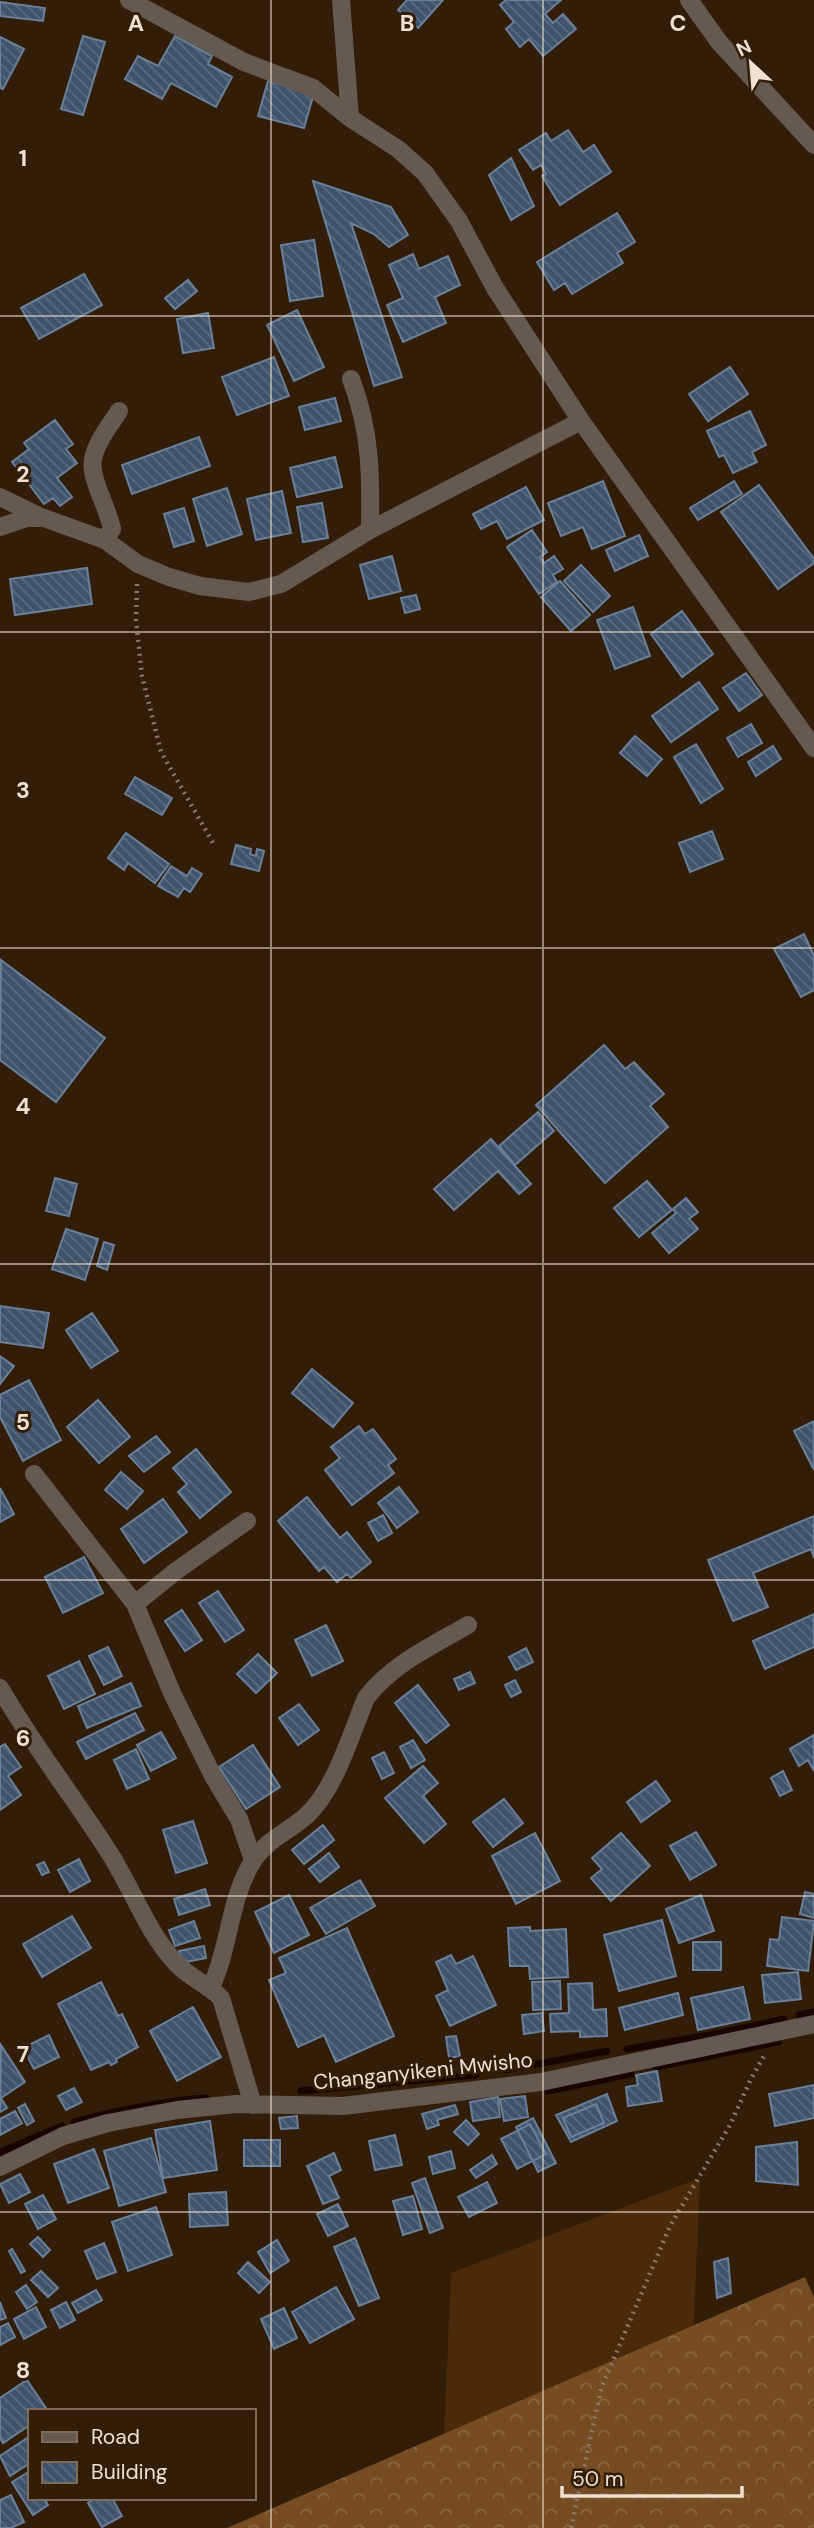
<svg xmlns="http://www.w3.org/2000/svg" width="814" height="2528" viewBox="0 0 814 2528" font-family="'DM Sans',sans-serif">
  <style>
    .grass { fill: #4a2a09 }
    .forest { fill: url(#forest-crowns) }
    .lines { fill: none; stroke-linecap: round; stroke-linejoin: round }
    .stream { stroke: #180500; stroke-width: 7 }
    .building { fill: url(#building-back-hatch); stroke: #6a7f98; stroke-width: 2 }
    .path { stroke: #8b7968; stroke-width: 4.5; stroke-dasharray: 2 5; stroke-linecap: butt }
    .minor { stroke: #655a51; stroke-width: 18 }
    .grid { fill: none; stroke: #efe0d4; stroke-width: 2; stroke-opacity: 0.55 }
    .labels { text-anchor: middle; stroke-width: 6; stroke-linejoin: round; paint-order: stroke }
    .street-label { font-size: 21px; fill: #efe0d4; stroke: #321d09 }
    .grid-label { font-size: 23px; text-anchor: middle; font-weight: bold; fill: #efe0d4; stroke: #321d09; stroke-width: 6; stroke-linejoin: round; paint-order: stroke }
  </style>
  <defs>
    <pattern id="forest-crowns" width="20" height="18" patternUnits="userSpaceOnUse" patternTransform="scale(1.75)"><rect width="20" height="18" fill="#764c23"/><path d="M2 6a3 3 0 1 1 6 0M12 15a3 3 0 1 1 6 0" fill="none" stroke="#8a6642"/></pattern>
    <pattern id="building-back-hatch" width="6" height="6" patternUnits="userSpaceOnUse" patternTransform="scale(1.75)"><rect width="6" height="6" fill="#3f536b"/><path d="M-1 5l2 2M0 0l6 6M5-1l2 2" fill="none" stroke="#5b6b7f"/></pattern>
  </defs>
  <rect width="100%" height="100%" fill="#321d09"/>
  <path class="grass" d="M700,2178L685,2528H440L451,2273Z"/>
  <path class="forest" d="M805,2277L814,2297V2528H227Z"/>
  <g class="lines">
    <path class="stream" d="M799,2015L814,2012
      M627,2049L715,2034L784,2019
      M656,2067L778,2042
      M505,2070L607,2051
      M301,2091L476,2075
      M548,2091L631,2074
      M74,2122C118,2111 160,2101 206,2098
      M0,2152L62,2126"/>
  </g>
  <path class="building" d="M407,0H443L418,28L398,10Z
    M506,0H561L545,14L553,23L563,14L576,29L543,56L529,39L520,47L506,29L514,22L500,5Z
    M0,2L45,8L43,21L0,16Z
    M83,36L105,42L83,115L61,109Z
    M175,36L212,56L208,64L232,77L216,107L171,83L162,99L125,79L138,56L158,66Z
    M0,37L24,49L3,89L0,88Z
    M268,81L314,93L304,128L258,116Z
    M568,130L583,152L594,145L611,172L560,205L542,176L546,174L541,165L533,170L519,150L546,133L551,141Z
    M511,158L534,206L511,220L489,175Z
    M313,181L391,207L408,235L389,247L374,234L351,223L402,377L374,386Z
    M617,213L635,242L617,253L623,263L572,294L565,283L554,290L537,262Z
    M314,240L323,296L290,301L281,245Z
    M413,254L419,269L448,256L460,285L435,297L446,323L403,342L387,305L403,298L389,265Z
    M84,274L102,305L39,339L21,308Z
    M188,280L197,291L175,309L165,298Z
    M297,310L324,367L294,381L267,325Z
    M208,313L214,348L183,353L177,319Z
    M274,357L289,396L237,415L222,377Z
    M730,367L748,394L708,421L689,394Z
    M335,398L341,421L305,430L299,407Z
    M750,411L766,445L752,452L757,462L733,473L724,455L719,457L707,431Z
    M55,420L73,444L66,449L77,463L57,478L72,497L60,506L53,498L44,504L12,462L29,449L24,443Z
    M199,437L210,466L132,494L122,465Z
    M335,457L342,487L297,497L290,468Z
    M603,481L625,536L592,549L583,527L561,536L548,503Z
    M734,481L742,494L698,520L690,508Z
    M759,485L814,559V563L778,589L721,512Z
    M526,487L544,520L507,539L497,521L481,529L473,514Z
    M227,488L242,534L207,546L193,499Z
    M282,491L291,533L256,540L247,499Z
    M322,503L328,538L303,542L297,507Z
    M184,508L194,541L174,547L164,514Z
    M532,530L547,552L540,557L544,563L554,556L563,569L553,575L557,582L539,594L507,547Z
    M639,535L648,556L615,571L606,550Z
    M392,556L401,591L369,599L360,565Z
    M581,565L610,596L593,612L564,581Z
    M87,568L92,604L15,615L10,579Z
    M560,581L590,615L571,631L541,597Z
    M416,595L420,609L405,613L401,598Z
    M633,607L650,656L615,669L597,620Z
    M682,611L713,654L682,677L651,634Z
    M746,673L762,695L739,711L723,688Z
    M699,682L718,709L671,742L652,716Z
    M751,724L762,743L738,757L727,738Z
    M635,736L662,759L647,776L620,753Z
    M696,744L723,789L701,803L674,757Z
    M773,746L781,759L756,776L748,762Z
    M135,777L172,798L162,815L125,794Z
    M712,831L723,859L690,872L679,843Z
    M126,833L169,864L155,883L128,863L124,870L108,858Z
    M236,845L251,849L250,854L256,856L257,849L264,851L259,871L231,864Z
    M171,866L187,876L192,868L202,874L190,892L184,888L178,897L158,886Z
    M804,934L814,956V990L801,997L774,949Z
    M1,960L105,1038L56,1102L0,1060Z
    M604,1045L625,1069L634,1062L664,1094L650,1106L668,1127L605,1183L536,1105Z
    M538,1112L554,1131L515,1165L499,1146Z
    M491,1139L531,1184L519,1194L498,1171L454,1210L434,1189Z
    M55,1178L77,1184L69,1216L46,1211Z
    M647,1181L672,1210L639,1237L614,1208Z
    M686,1198L698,1212L689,1219L698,1229L669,1253L652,1233L676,1213L673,1209Z
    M66,1229L98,1239L85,1280L52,1269Z
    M104,1242L114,1245L107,1270L97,1266Z
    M0,1306L49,1313L43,1348L0,1342Z
    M92,1313L118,1351L91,1368L66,1330Z
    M0,1356L14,1366L0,1384Z
    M312,1369L353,1403L333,1427L292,1393Z
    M29,1380L61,1440L23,1461L0,1417V1395Z
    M98,1400L130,1437L99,1463L67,1427Z
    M814,1421V1470L794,1431Z
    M359,1426L365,1434L373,1429L396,1459L388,1465L394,1473L352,1505L325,1470L340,1458L331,1447Z
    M156,1436L170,1452L144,1472L129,1456Z
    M196,1449L231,1492L200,1518L178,1492L187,1484L173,1468Z
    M121,1472L143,1491L127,1509L105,1490Z
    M399,1487L418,1512L397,1528L378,1503Z
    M0,1488L14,1514L0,1522Z
    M307,1497L340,1538L347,1532L371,1562L351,1578L347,1574L337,1582L324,1567L319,1571L278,1521Z
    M163,1499L187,1532L144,1563L121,1529Z
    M383,1515L392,1533L378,1541L368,1523Z
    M814,1516V1558L811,1549L753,1573L768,1607L733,1621L708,1560Z
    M84,1557L103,1593L63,1613L45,1577Z
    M218,1591L244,1630L225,1642L199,1603Z
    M182,1610L202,1640L185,1651L165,1621Z
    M814,1614V1647L765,1669L753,1641Z
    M326,1625L343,1661L312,1676L295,1640Z
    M108,1647L122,1676L104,1685L89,1656Z
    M526,1648L533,1662L516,1670L509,1657Z
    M258,1654L277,1673L256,1693L237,1674Z
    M79,1661L95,1694L64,1709L48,1676Z
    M470,1672L475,1683L459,1690L454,1679Z
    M515,1680L521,1692L511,1697L505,1685Z
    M131,1683L141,1706L87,1728L78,1706Z
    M418,1685L449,1725L426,1743L395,1703Z
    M299,1704L319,1730L298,1745L279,1718Z
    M135,1713L144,1730L86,1759L77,1742Z
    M161,1732L176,1758L151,1771L137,1745Z
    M814,1735V1771L808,1760L799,1766L790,1749Z
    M413,1740L425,1760L411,1768L400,1747Z
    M5,1744L21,1767L8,1776L21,1795L0,1810V1747Z
    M253,1745L280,1787L246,1809L219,1767Z
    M136,1749L149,1779L127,1789L114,1760Z
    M384,1752L394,1773L382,1779L372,1758Z
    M423,1766L438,1783L423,1796L446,1824L424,1843L385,1798Z
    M783,1771L792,1790L780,1796L771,1778Z
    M656,1781L670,1801L641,1822L627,1802Z
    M504,1799L523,1823L493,1847L473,1822Z
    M193,1821L207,1863L176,1873L163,1830Z
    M323,1825L334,1840L304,1864L292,1850Z
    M696,1832L716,1865L690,1880L670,1846Z
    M535,1833L560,1881L516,1904L492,1856Z
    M621,1833L650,1866L611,1901L591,1878L602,1869L592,1858Z
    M329,1853L339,1867L320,1882L309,1869Z
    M79,1859L90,1881L70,1892L58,1870Z
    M44,1862L49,1872L42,1875L37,1865Z
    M360,1880L375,1906L326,1934L310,1908Z
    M205,1889L210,1905L179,1915L174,1899Z
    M805,1892L814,1894V1918L800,1914Z
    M289,1895L309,1935L274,1953L255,1912Z
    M701,1895L714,1931L679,1943L666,1909Z
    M72,1916L91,1948L42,1977L23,1944Z
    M782,1917L814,1921L808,1971L767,1966L770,1939L779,1940Z
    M662,1920L676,1976L619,1991L604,1935Z
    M194,1921L200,1938L175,1946L169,1930Z
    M530,1927V1931L566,1929L568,1977L530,1979L529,1966H510L508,1928Z
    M347,1928L394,2036L336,2062L324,2035L298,2047L269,1980L286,1973L279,1958Z
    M693,1942H721V1970H693Z
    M204,1946L206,1958L181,1963L179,1951Z
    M451,1955L456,1964L473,1956L496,2005L450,2026L436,1996L448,1990L436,1962Z
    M798,1972L801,1999L765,2003L762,1975Z
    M560,1981L561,2009L533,2010L532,1982Z
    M101,1982L118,2016L122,2014L138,2047L116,2059L117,2062L111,2065L109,2062L91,2070L58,2004Z
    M592,1983L593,2010L606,2009L607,2036L580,2037V2031L551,2032L550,2014L569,2013L568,1984Z
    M743,1987L750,2019L698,2030L691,1998Z
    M678,1993L683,2015L625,2030L619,2008Z
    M193,2007L221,2057L177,2081L150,2031Z
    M542,2013L544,2031L524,2034L522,2015Z
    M49,2035L59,2057L34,2069L23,2048Z
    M456,2036L460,2056L449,2058L446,2037Z
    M1,2045L25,2082L1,2098L7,2108L0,2112Z
    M657,2071L662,2101L628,2106L626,2087L638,2085L636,2075Z
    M814,2085V2118L775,2126L769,2094Z
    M74,2088L82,2102L66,2110L58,2096Z
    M607,2094L617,2121L571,2142L556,2115Z
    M525,2096L528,2117L504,2121L500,2099Z
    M498,2097L500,2117L473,2121L470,2102Z
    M25,2104L34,2121L27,2125L18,2108Z
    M596,2104L604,2123L571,2137L563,2118Z
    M455,2105L458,2114L437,2120L439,2125L427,2129L422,2114Z
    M15,2111L22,2123L0,2135V2119Z
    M297,2116L298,2128L281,2129L279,2118Z
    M533,2118L556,2163L538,2172L516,2127Z
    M466,2120L479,2134L468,2145L454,2132Z
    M210,2121L217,2170L163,2178L155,2130Z
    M530,2124L546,2154L517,2169L501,2139Z
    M395,2135L402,2165L375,2170L369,2141Z
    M151,2138L166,2192L119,2206L104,2151Z
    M244,2140H280V2166H244Z
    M797,2142L798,2185L756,2181V2147Z
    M94,2149L109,2188L68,2203L54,2164Z
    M451,2151L455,2168L433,2174L429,2157Z
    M334,2153L341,2170L329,2176L339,2198L323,2204L307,2166Z
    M492,2155L497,2164L476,2178L470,2170Z
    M20,2174L30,2192L9,2203L0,2184Z
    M425,2178L443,2228L430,2233L412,2183Z
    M487,2182L497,2203L469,2217L458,2197Z
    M226,2192L228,2225L190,2227L189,2194Z
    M43,2195L56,2219L38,2229L25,2204Z
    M413,2196L422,2229L403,2235L393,2201Z
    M338,2204L348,2226L328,2236L317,2214Z
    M156,2207L172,2255L128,2271L112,2222Z
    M38,2237L50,2250L43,2257L30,2244Z
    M355,2238L379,2298L359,2306L334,2247Z
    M277,2240L289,2261L270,2273L258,2252Z
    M104,2243L116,2272L97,2279L85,2251Z
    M12,2249L25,2271L21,2273L9,2251Z
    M728,2258L731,2293L717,2298L714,2262Z
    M248,2262L270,2282L259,2293L238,2273Z
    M41,2271L58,2288L48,2297L31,2280Z
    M26,2285L37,2302L27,2309L16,2292Z
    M336,2287L354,2319L310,2343L292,2312Z
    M96,2290L102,2300L78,2313L72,2303Z
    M0,2302L6,2318L0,2320Z
    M66,2302L75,2320L60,2328L51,2310Z
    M36,2307L46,2327L24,2339L14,2319Z
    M284,2308L297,2338L274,2349L261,2319Z
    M8,2323L15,2337L0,2345V2327Z
    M27,2380L48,2411H30V2425L3,2443L0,2438V2398Z
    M30,2436V2463L10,2476L0,2456Z
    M27,2473L30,2477V2498H44L48,2505L33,2515L12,2482Z
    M11,2495L24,2522L11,2528H0V2500Z
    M96,2498H112L122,2516L102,2527L88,2503Z"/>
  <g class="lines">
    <path class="path" d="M137,584L136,620L142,676L161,752L213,843
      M571,2528L601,2389L670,2226L730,2125L750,2081L765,2054"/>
    <path class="minor" d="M129,0L244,62L313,88L350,118L398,149L425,173L459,221L495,288L581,421L814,748
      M341,0L350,118
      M689,0L719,42L814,145
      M351,379C371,431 371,476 370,530
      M0,497L41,517
      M0,527L27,518H44L105,540L138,564L169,577L200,586L249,592L281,584L370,530L581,421
      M105,540L112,529C108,509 96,490 93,471C89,450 109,427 119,411
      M34,1474L135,1604L172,1693L213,1776L239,1819L253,1860
      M135,1604L176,1571L247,1521
      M0,1688C34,1747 76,1800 112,1857C133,1891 148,1933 175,1962C188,1977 207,1984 221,1998L253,2105
      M211,1987C230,1947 229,1899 253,1861C266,1840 288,1832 306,1816C335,1790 351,1734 366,1698C392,1664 432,1646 468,1625
      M0,2167L63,2136L108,2123L177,2110L236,2104L343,2106L541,2082L814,2024"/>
  </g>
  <path class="grid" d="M271,0V2528M543,0V2528M0,316H814M0,632H814M0,948H814M0,1264H814M0,1580H814M0,1896H814M0,2212H814"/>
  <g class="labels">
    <g class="street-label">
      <text transform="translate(423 2071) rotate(-6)" y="7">Changanyikeni Mwisho</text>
    </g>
  </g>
  <g class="grid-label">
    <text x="136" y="31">A</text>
    <text x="407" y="31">B</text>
    <text x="678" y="31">C</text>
    <text x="23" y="166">1</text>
    <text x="23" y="482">2</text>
    <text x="23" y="798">3</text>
    <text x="23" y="1114">4</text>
    <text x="23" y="1430">5</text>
    <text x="23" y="1746">6</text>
    <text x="23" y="2062">7</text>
    <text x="23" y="2378">8</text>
  </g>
  <rect x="28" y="2409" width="228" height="91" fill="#321d09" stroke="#7e6b5a" stroke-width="2"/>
  <rect x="42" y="2432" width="35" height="10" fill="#655a51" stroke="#7e6b5a" stroke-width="2"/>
  <text x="91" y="2444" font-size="21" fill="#efe0d4">Road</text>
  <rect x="42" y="2462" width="35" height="21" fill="url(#building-back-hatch)" stroke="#7e6b5a" stroke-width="2"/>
  <text x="91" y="2479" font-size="21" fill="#efe0d4">Building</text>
  <g transform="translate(751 63) rotate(334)" stroke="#321d09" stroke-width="5" paint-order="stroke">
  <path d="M0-5L12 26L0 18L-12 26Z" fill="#efe0d4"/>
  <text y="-10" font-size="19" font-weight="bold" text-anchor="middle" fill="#efe0d4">N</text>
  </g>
  <path d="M562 2486v10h180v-10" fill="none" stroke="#efe0d4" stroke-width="3.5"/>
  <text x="572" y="2486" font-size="21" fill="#efe0d4" stroke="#321d09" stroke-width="5" paint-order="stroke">50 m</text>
</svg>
